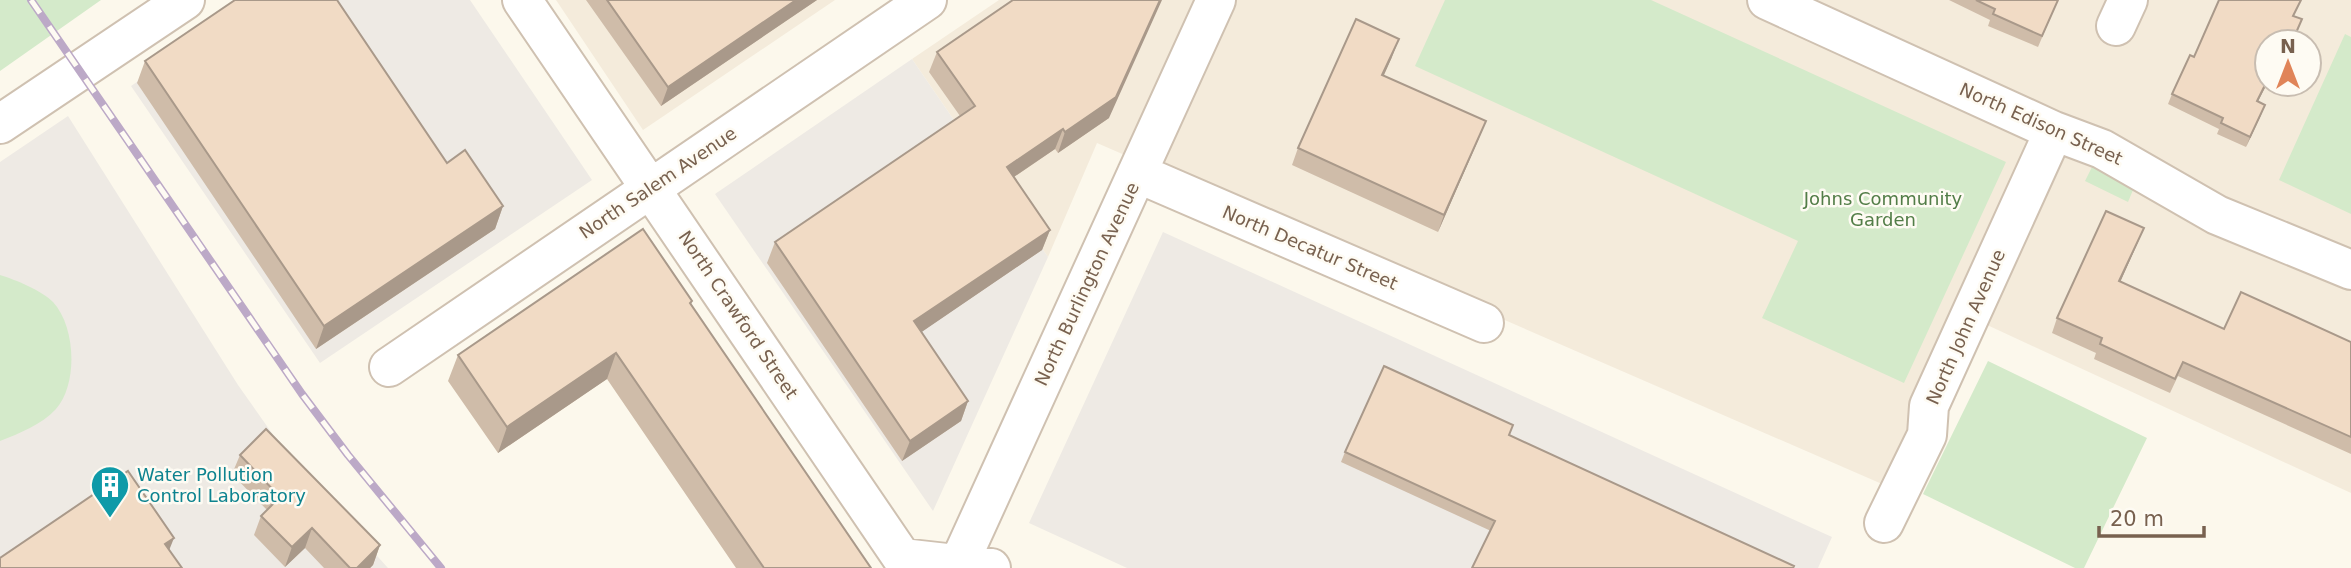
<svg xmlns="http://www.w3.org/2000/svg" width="2351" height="568" viewBox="0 0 2351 568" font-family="'DejaVu Sans',sans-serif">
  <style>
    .residential { fill: #f4ebdb; fill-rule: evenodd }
    .industrial { fill: #eeeae4 }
    .green { fill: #d4eaca }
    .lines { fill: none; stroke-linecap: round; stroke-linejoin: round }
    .minor-casing { stroke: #cfc1b1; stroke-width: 42 }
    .minor { stroke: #fff; stroke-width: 38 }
    .rail-casing { stroke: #bca9c7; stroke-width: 8 }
    .rail { stroke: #fefbf3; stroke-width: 5; stroke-dasharray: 16; stroke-linecap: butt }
    .wall { fill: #cfbca9 }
    .shaded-wall { fill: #a9998a }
    .building { fill: #f1dbc5; stroke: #a9998a; stroke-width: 2 }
    .labels { text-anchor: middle; stroke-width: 5; stroke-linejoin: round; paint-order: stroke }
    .street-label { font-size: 18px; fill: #78614f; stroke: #fefbf3 }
    .park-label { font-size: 18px; fill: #527d47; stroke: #fefbf3 }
    .culture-label { font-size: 18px; fill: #0d838f; stroke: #fefbf3; text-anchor: start }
  </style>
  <rect width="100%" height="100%" fill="#fcf8ec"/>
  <path class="residential" d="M556,0H835L643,130Z
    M999,0H2351V493L1985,324L1905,494L1097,143L1048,257L912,59ZM2267,42H2309V84H2267Z"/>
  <path class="industrial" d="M258,0H470L592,180L320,363L131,86Z
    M912,59L1048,257L933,511L715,194Z
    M68,116L238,385L293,463L388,568H0V162Z
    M1163,232L1832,537L1818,568H1127L1029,523Z"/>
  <path class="green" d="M0,0H101L0,71Z
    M1445,0H1651L2006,162L1904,383L1762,318L1798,241L1415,66Z
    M2345,34L2351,37V214L2279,180Z
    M2093,165L2133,190L2128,202L2085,181Z
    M0,275C16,280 41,290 53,302C76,327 78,384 56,409C41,425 20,433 0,441Z
    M1988,361L2147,438L2084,568H2075L1923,494Z"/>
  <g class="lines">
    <g class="minor-casing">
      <path id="minor" d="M522,0L902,558L991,568
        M1767,0L2054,131L2102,149L2217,215L2351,270
        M2116,26L2128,0
        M0,124L185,0
        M1137,173L1484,323
        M389,367L927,0
        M1884,523L1927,435L1929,406L2054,131
        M957,568L1216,0"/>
    </g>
    <use href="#minor" class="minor"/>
    <g class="rail-casing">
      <path id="rail" d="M31,0L302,394L348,455L441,568"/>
    </g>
    <use href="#rail" class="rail"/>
  </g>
  <path class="wall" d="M586,0H817L661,106Z
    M1949,0H2058L2038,47L1988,26L1990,20Z
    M2294,16L2302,19L2298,30L2267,42L2258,102L2261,115L2246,147L2217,134L2219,129L2168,104L2172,94L2194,57Z
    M937,52L1109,118L1058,153L1055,149L1014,177L1050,230L1042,250L921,332L968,401L961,421L902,461L767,263L775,242L960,116L929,72Z
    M1392,57L1383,76L1479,138L1438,232L1292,165L1298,148Z
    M145,61L447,163L503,206L495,229L316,349L137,83Z
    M2144,228L2138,242L2120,282L2224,329L2351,342V454L2178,376L2170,393L2094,359L2096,353L2052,333L2057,318Z
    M692,301L691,305L871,568H736L607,379L498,453L448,381L458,355Z
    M1509,435L1794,566L1491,531L1341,462L1345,452Z
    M240,455L380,545L373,565L370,568H324L305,548L285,567L254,535L261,516L267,510L232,474Z"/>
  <path class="shaded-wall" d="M796,0H817L661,106L668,87Z
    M1160,0H1162L1109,118L1058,153L1065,132Z
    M1399,39L1392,57L1376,93L1382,75Z
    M2267,81V84L2253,111L2257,101Z
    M2265,105L2261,115L2246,147L2250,137Z
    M1486,121L1479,138L1438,232L1444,215Z
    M1063,129L1055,149L999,187L1007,167Z
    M503,206L495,229L316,349L324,326Z
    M2144,228L2138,242L2114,296L2119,281Z
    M1050,230L1042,250L907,342L914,321Z
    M616,353L607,379L498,453L507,427Z
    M968,401L961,421L902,461L910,441Z
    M312,528L305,548L285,567L292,547Z
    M174,538L168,553L165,544Z
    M380,545L373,565L370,568H357Z"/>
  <path class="building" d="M235,0H337L447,163L465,150L503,206L324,326L145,61Z
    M607,0H796L668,87Z
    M1013,0H1160L1116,97L1065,132L1063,129L1007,167L1050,230L914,321L968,401L910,441L775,242L975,106L937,52Z
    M1976,0H2058L2042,36L1993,14L1995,9Z
    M2219,0H2301L2293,16L2302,19L2292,42H2267V81L2257,101L2265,105L2250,137L2221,123L2223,118L2172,94L2190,55L2194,57Z
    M1356,19L1399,39L1382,75L1486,121L1444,215L1298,148Z
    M2106,211L2144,228L2119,281L2224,329L2241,292L2351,342V437L2183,362L2175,379L2100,344L2102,338L2057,318Z
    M643,229L692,301L690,303L871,568H764L616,353L507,427L458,355Z
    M1384,366L1513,425L1509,435L1794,566L1793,568H1472L1495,521L1345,452Z
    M266,429L380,545L357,568H350L312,528L292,547L261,516L280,497L240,455Z
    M128,471L174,538L165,544L182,568H0V558Z"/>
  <defs>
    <g id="building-pin" transform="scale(2.0125)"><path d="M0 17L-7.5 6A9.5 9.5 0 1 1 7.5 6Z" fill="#0f9aa8" stroke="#fefbf3"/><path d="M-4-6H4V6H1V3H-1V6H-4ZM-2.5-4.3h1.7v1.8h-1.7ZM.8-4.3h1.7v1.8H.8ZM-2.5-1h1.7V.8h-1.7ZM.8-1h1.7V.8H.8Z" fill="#fff"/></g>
  </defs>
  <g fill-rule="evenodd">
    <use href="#building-pin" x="110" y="485"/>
  </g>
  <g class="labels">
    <g class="street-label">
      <text transform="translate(2041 124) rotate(24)" y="6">North Edison Street</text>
      <text transform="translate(658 183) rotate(-34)" y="6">North Salem Avenue</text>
      <text transform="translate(1310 248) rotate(23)" y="6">North Decatur Street</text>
      <text transform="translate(1087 284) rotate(-65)" y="6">North Burlington Avenue</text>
      <text transform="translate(738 315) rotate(56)" y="6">North Crawford Street</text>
      <text transform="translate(1966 327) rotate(-66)" y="6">North John Avenue</text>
    </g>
    <g class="park-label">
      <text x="1883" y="205">Johns Community<tspan x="1883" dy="21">Garden</tspan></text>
    </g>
    <g class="culture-label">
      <text x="137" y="481">Water Pollution<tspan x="137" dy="21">Control Laboratory</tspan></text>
    </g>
  </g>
  <g transform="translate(2288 63)"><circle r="33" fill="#fefbf3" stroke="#c8bdb1" stroke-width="2"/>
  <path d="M0-5L12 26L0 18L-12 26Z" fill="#e08458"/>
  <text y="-10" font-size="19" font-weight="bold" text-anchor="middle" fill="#78614f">N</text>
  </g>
  <path d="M2099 526v10h105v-10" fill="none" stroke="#78614f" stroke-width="3.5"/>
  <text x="2110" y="526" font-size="21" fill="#78614f" stroke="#fefbf3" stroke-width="5" paint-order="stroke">20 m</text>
</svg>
